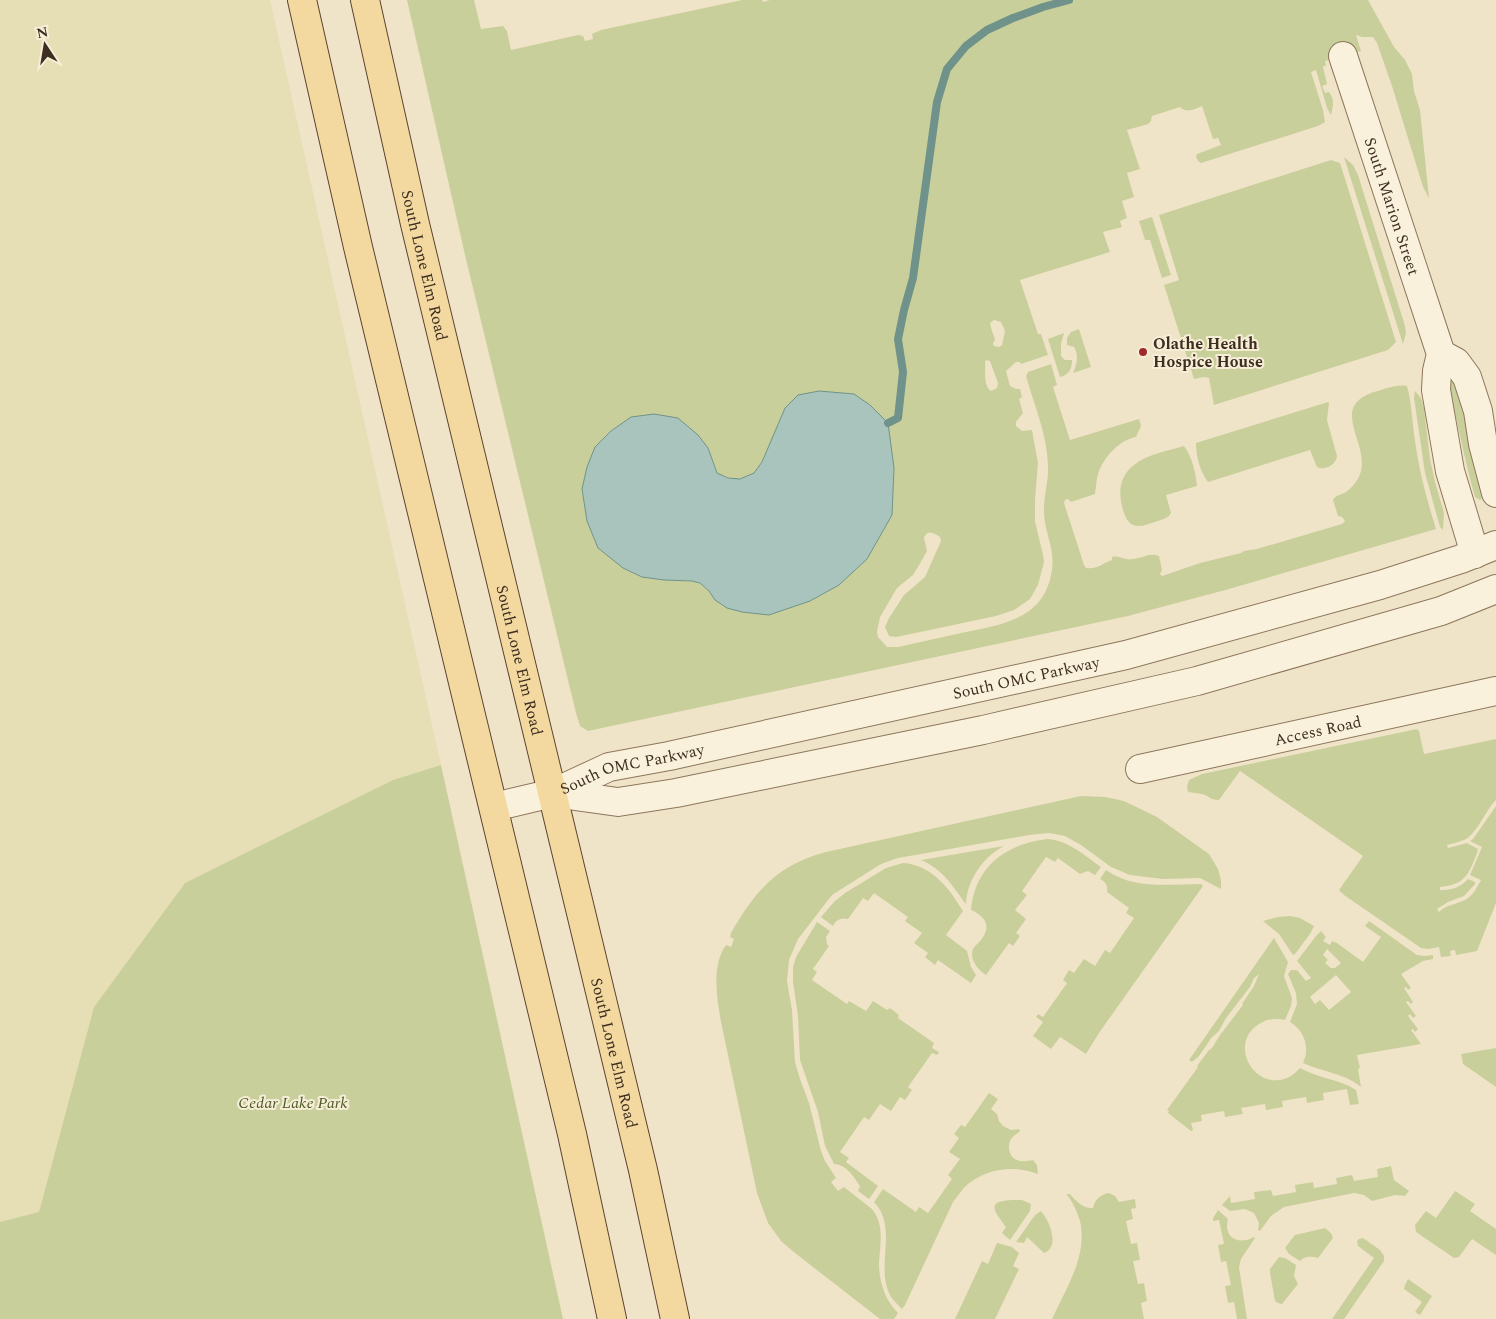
<svg xmlns="http://www.w3.org/2000/svg" width="1496" height="1319" viewBox="0 0 1496 1319" font-family="Spectral,serif">
  <style>
    .farmland { fill: #e6deb5 }
    .green { fill: #c9cf9b; fill-rule: evenodd }
    .water { fill: #a9c4bc; stroke: #6f938a }
    .lines { fill: none; stroke-linecap: round; stroke-linejoin: round }
    .stream { stroke: #6f938a; stroke-width: 8 }
    .minor-casing { stroke: #8d765c; stroke-width: 30 }
    .major-casing { stroke: #5b4430; stroke-width: 30 }
    .minor { stroke: #faf1dc; stroke-width: 28 }
    .major { stroke: #f3d9a0; stroke-width: 28 }
    .poi-dot { fill: #9e2a2b; stroke: #f7eed8; stroke-width: 2 }
    .labels { text-anchor: middle; stroke-width: 4; stroke-linejoin: round; paint-order: stroke }
    .street-label { font-size: 16px; fill: #3d2e20; stroke: #f7eed8 }
    .poi-label { font-size: 16px; font-weight: bold; fill: #3d2e20; stroke: #f7eed8; text-anchor: start }
    .park-label { font-size: 16px; font-style: italic; fill: #4d5a26; stroke: #f7eed8 }
  </style>
  <rect width="100%" height="100%" fill="#f0e4c8"/>
  <path class="farmland" d="M0,0H270L441,765L393,780L185,883L94,1007L39,1212L0,1222Z"/>
  <path class="green" d="M407,0H474L481,29L503,26L507,31L511,50L578,35L583,36L585,41L593,39L592,34L601,30L742,0H762L763,2L770,0H1368L1394,47L1405,60L1412,74L1414,91L1420,110L1429,198L1423,187L1392,86L1377,43L1373,37H1362L1356,35L1361,51L1325,61L1326,65L1323,67L1327,84L1322,86L1325,93L1329,92C1335,100 1333,106 1331,115L1327,108L1316,70L1311,72L1323,110L1325,122L1318,126L1201,163L1198,161L1196,157L1197,154L1221,145L1218,138L1213,139L1202,106C1195,109 1187,114 1180,107L1152,116L1151,121L1148,124L1127,130L1140,169L1127,173L1134,197L1122,201L1127,218L1120,221L1122,227L1103,232L1110,252L1020,280L1038,334H1041L1048,355L1021,364L1020,362H1016L1006,371L1010,386L1016,389H1020L1022,397L1019,399L1023,413L1016,422V426L1022,431L1032,430L1038,463L1035,500V521L1043,555L1044,562L1038,585L1030,599L1014,610L996,616L906,635L896,637L889,636L885,627L889,618L904,595L925,577L941,541L940,537C934,533 927,529 924,538L927,551L918,567L913,575L897,588L880,617L877,632L878,637L887,647H898C919,642 940,638 961,633C1002,625 1046,619 1052,569C1055,550 1045,533 1044,514C1043,497 1049,481 1048,465C1047,434 1034,405 1026,376L1028,372L1051,364L1057,385L1053,387L1070,440L1139,419L1141,426L1136,437C1119,440 1103,458 1098,474C1096,481 1096,488 1095,494L1071,502L1068,499L1065,500L1064,503L1084,565L1086,568C1100,569 1100,564 1112,560V557C1120,555 1125,561 1133,559C1142,558 1150,552 1159,556L1162,570L1160,574L1162,576L1200,563L1241,553L1244,551L1257,549L1342,524L1345,521L1342,517L1338,516L1333,500C1336,495 1341,495 1346,492C1353,487 1359,479 1361,471C1368,441 1329,407 1374,392C1385,389 1396,384 1407,386C1412,404 1412,422 1415,441C1419,471 1427,500 1436,529L1229,589L1128,616L588,731L580,726L576,713L465,255ZM994,320L1001,322L1005,331L1002,345L999,347L994,346L993,344L995,339C993,334 991,329 990,323ZM986,360L990,361L998,383L997,388L991,391C983,385 986,372 985,362ZM785,409L867,559L838,585L810,601L715,600L709,591L700,583L692,581L664,580L642,577L623,568L598,548L587,521L582,489L708,448L716,473C748,488 758,473 770,446C775,433 780,421 785,409Z
    M1344,157L1353,165L1358,175L1405,326L1406,333L1403,344Z
    M1331,160L1340,163L1396,342L1388,350L1214,405L1209,378L1204,377L1194,379L1164,285L1179,280L1159,215Z
    M1152,217L1171,275L1162,278L1150,240H1145L1139,221Z
    M1079,329L1091,367L1073,373C1077,364 1079,355 1074,347L1067,345V338L1071,332Z
    M1064,333L1061,344V356L1065,360H1072C1072,369 1069,375 1060,377L1048,339Z
    M1452,376L1462,401L1484,496L1480,500L1475,497C1464,458 1457,419 1447,380Z
    M1415,391L1421,398L1424,408L1430,459L1435,482L1444,513L1443,530L1440,527L1425,473L1414,398Z
    M1328,402L1329,403L1327,420L1337,456C1336,465 1325,471 1317,467L1310,450L1208,482C1200,472 1196,456 1196,443Z
    M1184,446C1192,457 1196,473 1197,486L1166,495L1171,513C1168,519 1162,519 1155,522C1148,524 1140,528 1133,525C1127,522 1125,516 1123,510C1118,493 1119,476 1134,465C1147,454 1168,451 1184,446Z
    M1417,729L1419,731L1424,754L1496,739V800C1486,810 1477,833 1466,839C1460,842 1453,843 1447,845L1448,848L1467,843L1478,849L1477,853C1469,874 1465,885 1440,887V890C1451,890 1460,888 1468,879L1475,882V884L1464,896L1448,902L1437,909L1439,912C1447,904 1455,905 1465,900C1473,896 1477,887 1481,880L1470,875L1482,847L1470,841L1473,839L1496,806V903L1477,951L1456,955L1455,950L1450,951L1451,956L1441,957L1439,947L1428,949L1421,948L1344,895L1339,890L1363,856L1240,771L1219,800C1209,800 1210,796 1202,794C1197,793 1193,793 1188,792L1187,787L1189,780L1202,774Z
    M441,765L563,1319H0V1222L39,1212L94,1007L185,883L393,780Z
    M1081,796L1105,797L1124,801L1157,817L1209,854L1218,869L1221,880V889L1200,878L1163,879L1130,875L1111,867L1081,845L1065,836L1049,833L1029,835L898,858L881,864L832,895L798,939L789,960L787,981L792,1010L795,1062L800,1079L809,1103L821,1151L825,1161L836,1178L831,1182L838,1191L844,1187L872,1209C885,1225 880,1245 879,1263C879,1282 885,1300 898,1313L894,1319H880L795,1253L781,1241L768,1223L757,1193L721,1022C717,998 711,966 726,945L731,947L734,939L730,937L731,933C756,890 777,865 826,852Z
    M1047,839C1068,840 1084,855 1101,867L1095,875L1088,871L1080,874L1058,858L1055,862L1046,857L1022,891L1027,895L1015,910L1026,919L1016,933L1020,936L1013,946L1009,943L986,975C978,969 969,960 973,949C975,945 979,943 981,940C992,926 985,916 971,910C975,866 1006,844 1047,839Z
    M1004,846C983,857 967,880 966,904C952,886 944,870 921,860Z
    M903,863C932,865 949,888 963,911L946,935L967,951L971,967L976,975L971,983L938,960L935,965L925,957L928,953L914,943L922,933L905,921L908,917L874,893L868,901L863,898L848,919C842,918 836,919 833,926L821,917L834,902L845,893L886,868Z
    M1106,870C1134,890 1169,884 1201,884L1203,886L1099,1033L1086,1054L1060,1037L1051,1049L1033,1036L1043,1022L1036,1017L1038,1014L1043,1017L1067,983L1063,980L1069,970L1074,973L1084,959L1095,966L1105,950L1110,953L1134,918L1126,913L1129,908L1107,892C1108,886 1106,882 1100,879Z
    M1290,916L1300,918L1314,926L1310,934L1295,954L1293,955L1279,934L1263,921L1278,917Z
    M1369,921L1417,955L1424,956L1433,955V959L1423,961L1401,974L1411,988L1408,990L1406,987L1404,988L1413,1002L1411,1004L1408,1001L1406,1002L1416,1016L1413,1018L1410,1014L1408,1016L1418,1029L1415,1032L1413,1029L1411,1030L1421,1044L1357,1055L1360,1068L1358,1069L1361,1087C1344,1073 1322,1072 1303,1063C1310,1048 1305,1031 1290,1022L1297,1004L1296,993L1288,974L1291,970H1297L1306,981L1311,978L1297,961L1316,936L1321,931L1326,937L1323,941L1330,945L1332,941L1337,943L1363,962L1381,937L1365,926ZM1327,949L1341,963L1335,968H1331L1325,963L1328,960L1323,955ZM1336,975L1351,992L1329,1010L1320,1000L1315,1004L1310,997Z
    M817,922L830,931L826,937L827,944L829,946L813,969L817,972L812,980L847,1004L849,1001L866,1011L873,1001L887,1010L890,1008L899,1015L898,1018L934,1043L932,1048L939,1052L937,1055L932,1053L908,1087L912,1090L905,1100L900,1097L891,1111L880,1104L869,1120L864,1117L840,1152L849,1158L846,1162L878,1186L869,1199L858,1191L860,1186C853,1176 847,1165 834,1164L825,1146L818,1112L800,1060L798,1016L793,982V967L796,957Z
    M1274,938L1288,962L1284,976L1292,998L1291,1006L1285,1020C1276,1018 1267,1019 1259,1024C1226,1045 1257,1095 1291,1076C1294,1074 1297,1071 1300,1068C1317,1078 1339,1079 1356,1090L1359,1104L1350,1105L1347,1089L1323,1093L1324,1100L1307,1103L1306,1097L1282,1101L1283,1107L1266,1110L1265,1104L1241,1108L1243,1114L1225,1117L1224,1111L1201,1115L1202,1121L1191,1123L1193,1130L1191,1131L1168,1113L1169,1111L1167,1110L1198,1067L1197,1066L1209,1050L1212,1048L1220,1035L1243,1005L1242,1004L1254,986L1259,974L1254,978L1250,987L1226,1018L1219,1031L1210,1039V1040L1199,1056L1192,1062L1189,1060Z
    M1496,1048V1087L1463,1064L1461,1054Z
    M989,1093L998,1099L991,1109L997,1114L999,1121L1003,1126L1011,1130L1019,1129L1020,1131C1017,1134 1013,1136 1011,1139C1007,1146 1009,1157 1017,1160C1022,1162 1028,1161 1033,1160L1037,1165L1038,1174C1015,1165 988,1168 968,1184C962,1189 958,1196 953,1202L905,1305L902,1309C898,1305 894,1301 891,1297C874,1267 899,1228 874,1202L883,1189L916,1212L919,1207L928,1213L952,1179L948,1175L960,1159L949,1152L959,1138L954,1134L961,1125L965,1127Z
    M1391,1166L1394,1180L1409,1191L1405,1196L1395,1195L1372,1201L1364,1195L1354,1193L1284,1207L1271,1216L1260,1231L1258,1230L1259,1223L1254,1213L1245,1209L1230,1211L1222,1205L1230,1196L1231,1203L1255,1199L1254,1192L1271,1190L1273,1196L1296,1192L1295,1185L1313,1182L1314,1188L1337,1184L1336,1178L1352,1175L1354,1181L1378,1177L1377,1169Z
    M1455,1191L1475,1204L1470,1211L1496,1229V1255L1472,1239L1459,1257L1454,1258L1416,1232L1415,1225L1426,1211L1436,1218Z
    M1109,1193L1115,1196L1119,1202L1135,1199L1136,1208L1131,1209L1133,1219L1126,1221L1131,1244L1137,1243L1140,1260L1133,1261L1138,1284L1144,1283L1147,1301L1141,1303L1144,1319H1052C1066,1288 1088,1256 1080,1221C1077,1212 1073,1201 1066,1194H1070C1076,1201 1083,1209 1093,1208C1095,1199 1100,1195 1109,1193Z
    M1013,1200H1022L1031,1204L1030,1211L1010,1240L1002,1233L1006,1227C994,1211 985,1201 1013,1200Z
    M1218,1210L1228,1219C1223,1237 1238,1246 1254,1237L1255,1238L1241,1259L1239,1267L1247,1319H1237L1234,1302L1228,1303L1225,1286L1231,1285L1226,1261L1221,1262L1218,1245L1224,1244L1219,1220L1213,1221V1218Z
    M1041,1211C1049,1220 1061,1247 1044,1253L1027,1237L1024,1243L1016,1242L1035,1215Z
    M1325,1228L1331,1233L1333,1238L1318,1258C1311,1256 1304,1256 1300,1261L1289,1254L1285,1248L1295,1235Z
    M1363,1238L1380,1250L1384,1256V1261L1344,1319H1332L1374,1258L1358,1246L1357,1241L1359,1239Z
    M997,1243L1012,1247L1019,1253L1013,1266L1019,1269L995,1319H955L982,1261L988,1264Z
    M1279,1257L1285,1258L1296,1265L1294,1276L1298,1284L1282,1304L1278,1303L1275,1301L1270,1273V1269Z
    M1408,1279L1432,1296L1420,1315L1415,1312L1422,1302L1404,1289L1405,1285Z"/>
  <path class="water" d="M819,391L854,394L870,405L888,423L894,468L892,515L867,559L839,585L810,601L769,615L742,612L727,608L715,600L709,591L700,583L692,581L664,580L642,577L623,568L598,548L587,521L582,489L587,467L595,447L611,431L631,417L654,414L678,418L698,435L708,448L717,473L728,478L740,479L754,473L762,462L785,408L798,395Z"/>
  <g class="lines">
    <path class="stream" d="M888,423L898,418L903,372L898,339L904,310L913,278L937,102L947,69L966,46L987,30L1013,18L1043,7L1069,0"/>
    <g class="minor-casing">
      <g id="minor">
        <path id="s1" d="M1343,56L1441,354L1437,371L1436,390L1450,471L1475,554"/>
        <path d="M1441,354L1456,362L1467,377L1478,411L1483,444L1496,493"/>
        <path id="s2" d="M1140,769L1496,691"/>
        <path d="M553,793L618,802L676,793L983,730L1197,681L1441,611L1496,589"/>
        <path id="s3" d="M494,807L553,793L609,767L669,756L1126,655L1380,585L1461,559L1496,545"/>
      </g>
    </g>
    <g class="major-casing">
      <g id="major">
        <path d="M302,0L358,247L572,1134L612,1319"/>
        <path id="s4" d="M365,0L415,224L643,1170L675,1319"/>
      </g>
    </g>
    <use href="#minor" class="minor"/>
    <use href="#major" class="major"/>
  </g>
  <circle class="poi-dot" cx="1143" cy="352" r="5"/>
  <g class="labels">
    <g class="street-label">
      <text dy="6" stroke="none"><textPath href="#s1" startOffset="158">South Marion Street</textPath></text>
      <text dy="6" stroke="none"><textPath href="#s4" startOffset="272">South Lone Elm Road</textPath></text>
      <text dy="6" stroke="none"><textPath href="#s4" startOffset="678">South Lone Elm Road</textPath></text>
      <text dy="6" stroke="none"><textPath href="#s3" startOffset="549">South OMC Parkway</textPath></text>
      <text dy="6" stroke="none"><textPath href="#s2" startOffset="182">Access Road</textPath></text>
      <text dy="6" stroke="none"><textPath href="#s3" startOffset="144">South OMC Parkway</textPath></text>
      <text dy="6" stroke="none"><textPath href="#s4" startOffset="1082">South Lone Elm Road</textPath></text>
    </g>
    <g class="poi-label">
      <text x="1153" y="349">Olathe Health<tspan x="1153" dy="18">Hospice House</tspan></text>
    </g>
    <g class="park-label">
      <text x="293" y="1108">Cedar Lake Park</text>
    </g>
  </g>
  <g transform="translate(45 45) rotate(348)" stroke="#f7eed8" stroke-width="4" paint-order="stroke">
  <path d="M0-4L9 19L0 12L-9 19Z" fill="#3d2e20"/>
  <text y="-8" font-size="14" font-weight="bold" text-anchor="middle" fill="#3d2e20">N</text>
  </g>
</svg>
